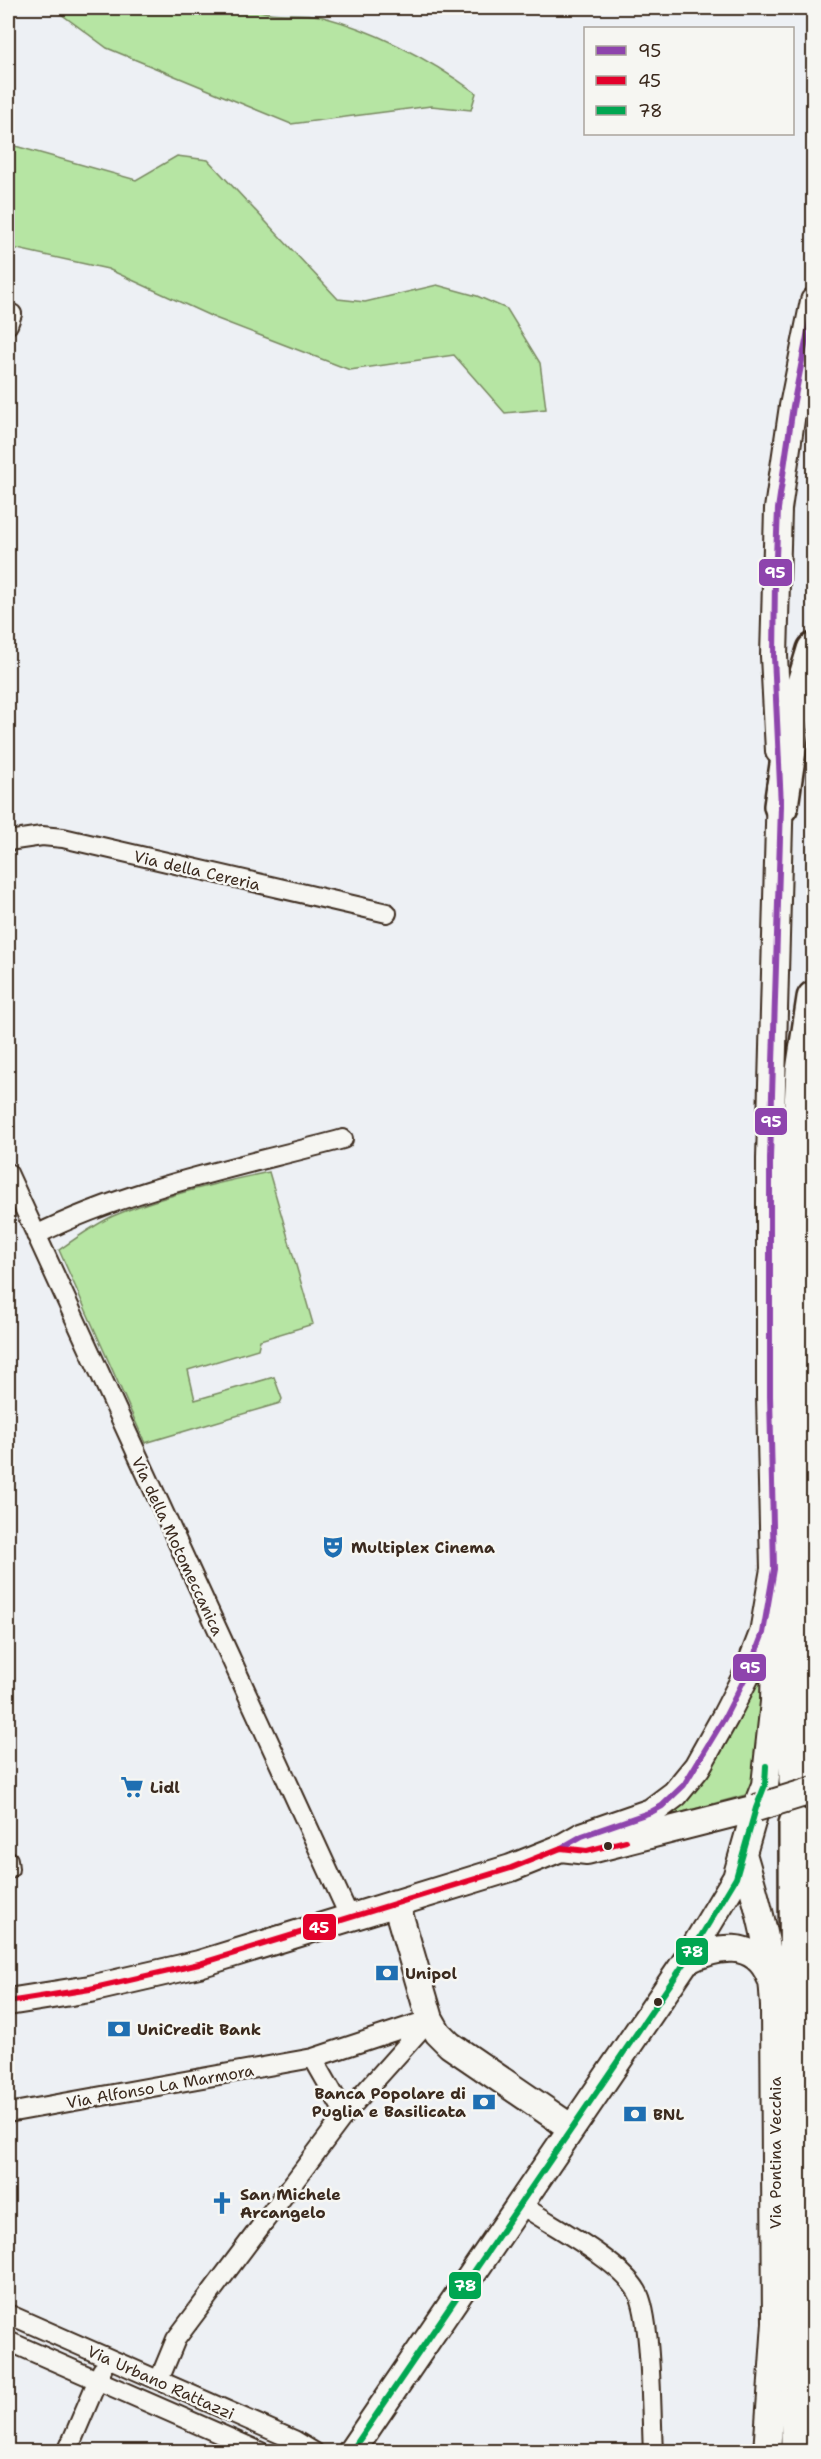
<svg xmlns="http://www.w3.org/2000/svg" width="821" height="2459" viewBox="0 0 821 2459" font-family="'Shantell Sans',sans-serif">
  <style>
    .green { fill: #b6e5a3; stroke: #788860; stroke-width: 1.5 }
    .lines { fill: none; stroke-linecap: round; stroke-linejoin: round }
    .street-casing { stroke: #3b2a1e; stroke-width: 22 }
    .secondary-casing { stroke: #3b2a1e; stroke-width: 30 }
    .highway-casing { stroke: #3b2a1e; stroke-width: 38 }
    .street { stroke: #f6f6f2; stroke-width: 18 }
    .secondary { stroke: #f6f6f2; stroke-width: 26 }
    .highway { stroke: #f6f6f2; stroke-width: 33 }
    .secondary-bridge-casing { stroke: #3b2a1e; stroke-width: 30; stroke-linecap: butt }
    .secondary-bridge { stroke: #f6f6f2; stroke-width: 26 }
    .bus-1-casing { stroke: #f6f6f2; stroke-width: 10 }
    .bus-2-casing { stroke: #f6f6f2; stroke-width: 10 }
    .bus-3-casing { stroke: #f6f6f2; stroke-width: 10 }
    .bus-1 { stroke: #8e44ad; stroke-width: 6 }
    .bus-2 { stroke: #e4002b; stroke-width: 6 }
    .bus-3 { stroke: #00a651; stroke-width: 6 }
    .bus-dot { fill: #3b2a1e; stroke: #f6f6f2; stroke-width: 2 }
    .labels { text-anchor: middle; stroke-width: 5; stroke-linejoin: round; paint-order: stroke }
    .street-label { font-size: 16px; fill: #3b2a1e; stroke: #f6f6f2 }
    .poi-label { font-size: 16px; font-weight: bold; fill: #3b2a1e; stroke: #f6f6f2; text-anchor: start }
    .line-badge { stroke: #f6f6f2; stroke-width: 2 }
    .badge-label { font-size: 16px; text-anchor: middle; font-weight: bold; fill: #fff }
  </style>
  <rect width="100%" height="100%" fill="#edf0f4"/>
  <filter id="ink" filterUnits="userSpaceOnUse"><feTurbulence type="fractalNoise" baseFrequency=".0167" numOctaves="2"/><feDisplacementMap in="SourceGraphic" scale="12" xChannelSelector="R" yChannelSelector="G"/><feConvolveMatrix kernelMatrix="1 2 1 2 8 2 1 2 1" color-interpolation-filters="sRGB"/></filter>
  <g filter="url(#ink)">
    <path class="green" d="M53,8H252C274,18 297,11 320,16C376,31 429,59 476,93L471,110L431,106L291,124L107,48Z
      M8,144L136,180L177,156L208,160L338,299L365,302L437,285L477,296L507,309L540,363L546,409L505,413L454,355L350,370L215,318L108,269L8,247Z
      M269,1172L313,1324L260,1340L258,1349L188,1370L195,1400L274,1377L282,1399L280,1403L145,1443L59,1250C76,1238 94,1225 113,1216C158,1197 221,1182 269,1172Z
      M770,1644L761,1754L749,1794L661,1818Z"/>
    <g class="lines">
      <g class="street-casing">
        <path id="street" d="M8,325L12,314
          M8,841L42,836L63,838L387,913
          M8,1173L350,1918
          M36,1235C132,1187 239,1167 343,1139
          M8,1860L9,1869
          M313,2058L345,2114
          M8,2113L313,2058L428,2020
          M520,2204C552,2226 618,2259 637,2291C652,2315 651,2419 653,2452
          M8,2314L294,2440L314,2452
          M8,2341L261,2452
          M159,2380L176,2339L345,2114L430,2019
          M67,2452L102,2370"/>
      </g>
      <g class="secondary-casing">
        <path id="secondary" d="M779,751L774,656L778,509L793,406L814,301
          M561,1848L582,1836L651,1812L675,1794L697,1767L725,1717L748,1672L763,1633L774,1569L770,1396V1159L780,788
          M744,1857C758,1904 772,1956 774,2006L776,2323L767,2452
          M396,1903L430,2019L438,2033L450,2045L570,2127
          M686,1961C716,1946 755,1938 770,1977
          M8,2002L90,1989L199,1964L511,1868L561,1848L587,1851L756,1808
          M351,2452L686,1961L736,1878L756,1808L765,1785L774,1702L776,1614"/>
      </g>
      <g class="highway-casing">
        <path id="highway" d="M781,806L794,716L814,650
          M796,1781L795,1218L803,1071L814,998
          M796,1824L798,2452"/>
      </g>
      <use href="#street" class="street"/>
      <use href="#secondary" class="secondary"/>
      <use href="#highway" class="highway"/>
      <g class="secondary-bridge-casing">
        <path id="secondary-bridge" d="M756,1808L814,1790"/>
      </g>
      <use href="#secondary-bridge" class="secondary-bridge"/>
      <g class="bus-1-casing">
        <path id="bus-1" d="M561,1848L582,1836L651,1812L662,1806L684,1785L725,1717L748,1672L763,1633L774,1569L770,1396V1159L781,806L774,656L775,581L778,509L793,406L814,301"/>
      </g>
      <g class="bus-2-casing">
        <path id="bus-2" d="M8,2002L90,1989L199,1964L511,1868L561,1848L587,1851L626,1841"/>
      </g>
      <g class="bus-3-casing">
        <path id="bus-3" d="M351,2452L686,1961L736,1878L756,1808L765,1785L766,1766"/>
      </g>
      <use href="#bus-1" class="bus-1"/>
      <use href="#bus-2" class="bus-2"/>
      <use href="#bus-3" class="bus-3"/>
    </g>
  </g>
  <defs>
    <g id="theatre-bare" transform="scale(1.8)"><path d="M-5-5.5Q0-4 5-5.5V0Q5 5 0 6Q-5 5-5 0ZM-3.3-2.5H-1v1.5H-3.3ZM1-2.5H3.3v1.5H1ZM-2.8 1Q0 5.5 2.8 1Z" fill="#1f6fb2" stroke="#f6f6f2" stroke-width="2.5" paint-order="stroke"/></g>
    <g id="supermarket-bare" transform="scale(1.8)"><path d="M-6-5.5h2.5l.6 2H6L4.5 2H-2.5L-4.4-4H-6ZM-1.5 3.2a1.3 1.3 0 1 0 .1 0ZM3 3.2a1.3 1.3 0 1 0 .1 0Z" fill="#1f6fb2" stroke="#f6f6f2" stroke-width="2.5" paint-order="stroke"/></g>
    <g id="bank-bare" transform="scale(1.8)"><path d="M-6-4H6V4H-6ZM0-2.3a2.3 2.3 0 1 0 0 4.6a2.3 2.3 0 1 0 0-4.6Z" fill="#1f6fb2" stroke="#f6f6f2" stroke-width="2.5" paint-order="stroke"/></g>
    <g id="church-bare" transform="scale(1.8)"><path d="M-1.2-6h2.4v3.5h3.3v2.4h-3.3V6h-2.4V-.1h-3.3v-2.4h3.3Z" fill="#1f6fb2" stroke="#f6f6f2" stroke-width="2.5" paint-order="stroke"/></g>
  </defs>
  <g fill-rule="evenodd">
    <use href="#theatre-bare" x="333" y="1547"/>
    <use href="#supermarket-bare" x="132" y="1787"/>
    <use href="#bank-bare" x="387" y="1973"/>
    <use href="#bank-bare" x="119" y="2029"/>
    <use href="#bank-bare" x="484" y="2102"/>
    <use href="#bank-bare" x="635" y="2114"/>
    <use href="#church-bare" x="222" y="2203"/>
  </g>
  <g class="bus-dot">
    <circle cx="608" cy="1846" r="5"/>
    <circle cx="658" cy="2002" r="5"/>
  </g>
  <g class="labels">
    <g class="street-label">
      <text transform="translate(197 870) rotate(13)" y="6">Via della Cereria</text>
      <text transform="translate(178 1546) rotate(65)" y="6">Via della Motomeccanica</text>
      <text transform="translate(160 2086) rotate(-10)" y="6">Via Alfonso La Marmora</text>
      <text transform="translate(775 2153) rotate(-90)" y="6">Via Pontina Vecchia</text>
      <text transform="translate(161 2382) rotate(24)" y="6">Via Urbano Rattazzi</text>
    </g>
    <g class="poi-label">
      <text x="351" y="1553">Multiplex Cinema</text>
      <text x="150" y="1793">Lidl</text>
      <text x="405" y="1979">Unipol</text>
      <text x="137" y="2035">UniCredit Bank</text>
      <text x="466" y="2099" text-anchor="end">Banca Popolare di<tspan x="466" dy="18">Puglia e Basilicata</tspan></text>
      <text x="653" y="2120">BNL</text>
      <text x="240" y="2200">San Michele<tspan x="240" dy="18">Arcangelo</tspan></text>
    </g>
  </g>
  <g class="line-badge">
    <rect x="758" y="558" width="35" height="29" rx="6" fill="#8e44ad"/>
    <rect x="754" y="1107" width="34" height="29" rx="6" fill="#8e44ad"/>
    <rect x="732" y="1653" width="35" height="29" rx="6" fill="#8e44ad"/>
    <rect x="302" y="1913" width="35" height="28" rx="6" fill="#e4002b"/>
    <rect x="675" y="1937" width="34" height="29" rx="6" fill="#00a651"/>
    <rect x="448" y="2271" width="34" height="29" rx="6" fill="#00a651"/>
  </g>
  <g class="badge-label">
    <text x="775" y="578">95</text>
    <text x="771" y="1127">95</text>
    <text x="750" y="1673">95</text>
    <text x="319" y="1933">45</text>
    <text x="692" y="1957">78</text>
    <text x="465" y="2291">78</text>
  </g>
  <rect width="821" height="2459" fill="none" stroke="#f6f6f2" stroke-width="30"/>
  <rect x="15" y="15" width="791" height="2429" fill="none" stroke="#3b2a1e" stroke-width="2" filter="url(#ink)"/>
  <rect x="584" y="27" width="210" height="108" fill="#f6f6f2" stroke="#aba49d" stroke-width="1.5"/>
  <rect x="596" y="46" width="30" height="9" fill="#8e44ad" stroke="#aba49d" stroke-width="1.5"/>
  <text x="638" y="57" font-size="18" fill="#3b2a1e">95</text>
  <rect x="596" y="76" width="30" height="9" fill="#e4002b" stroke="#aba49d" stroke-width="1.5"/>
  <text x="638" y="87" font-size="18" fill="#3b2a1e">45</text>
  <rect x="596" y="106" width="30" height="9" fill="#00a651" stroke="#aba49d" stroke-width="1.5"/>
  <text x="638" y="117" font-size="18" fill="#3b2a1e">78</text>
</svg>
